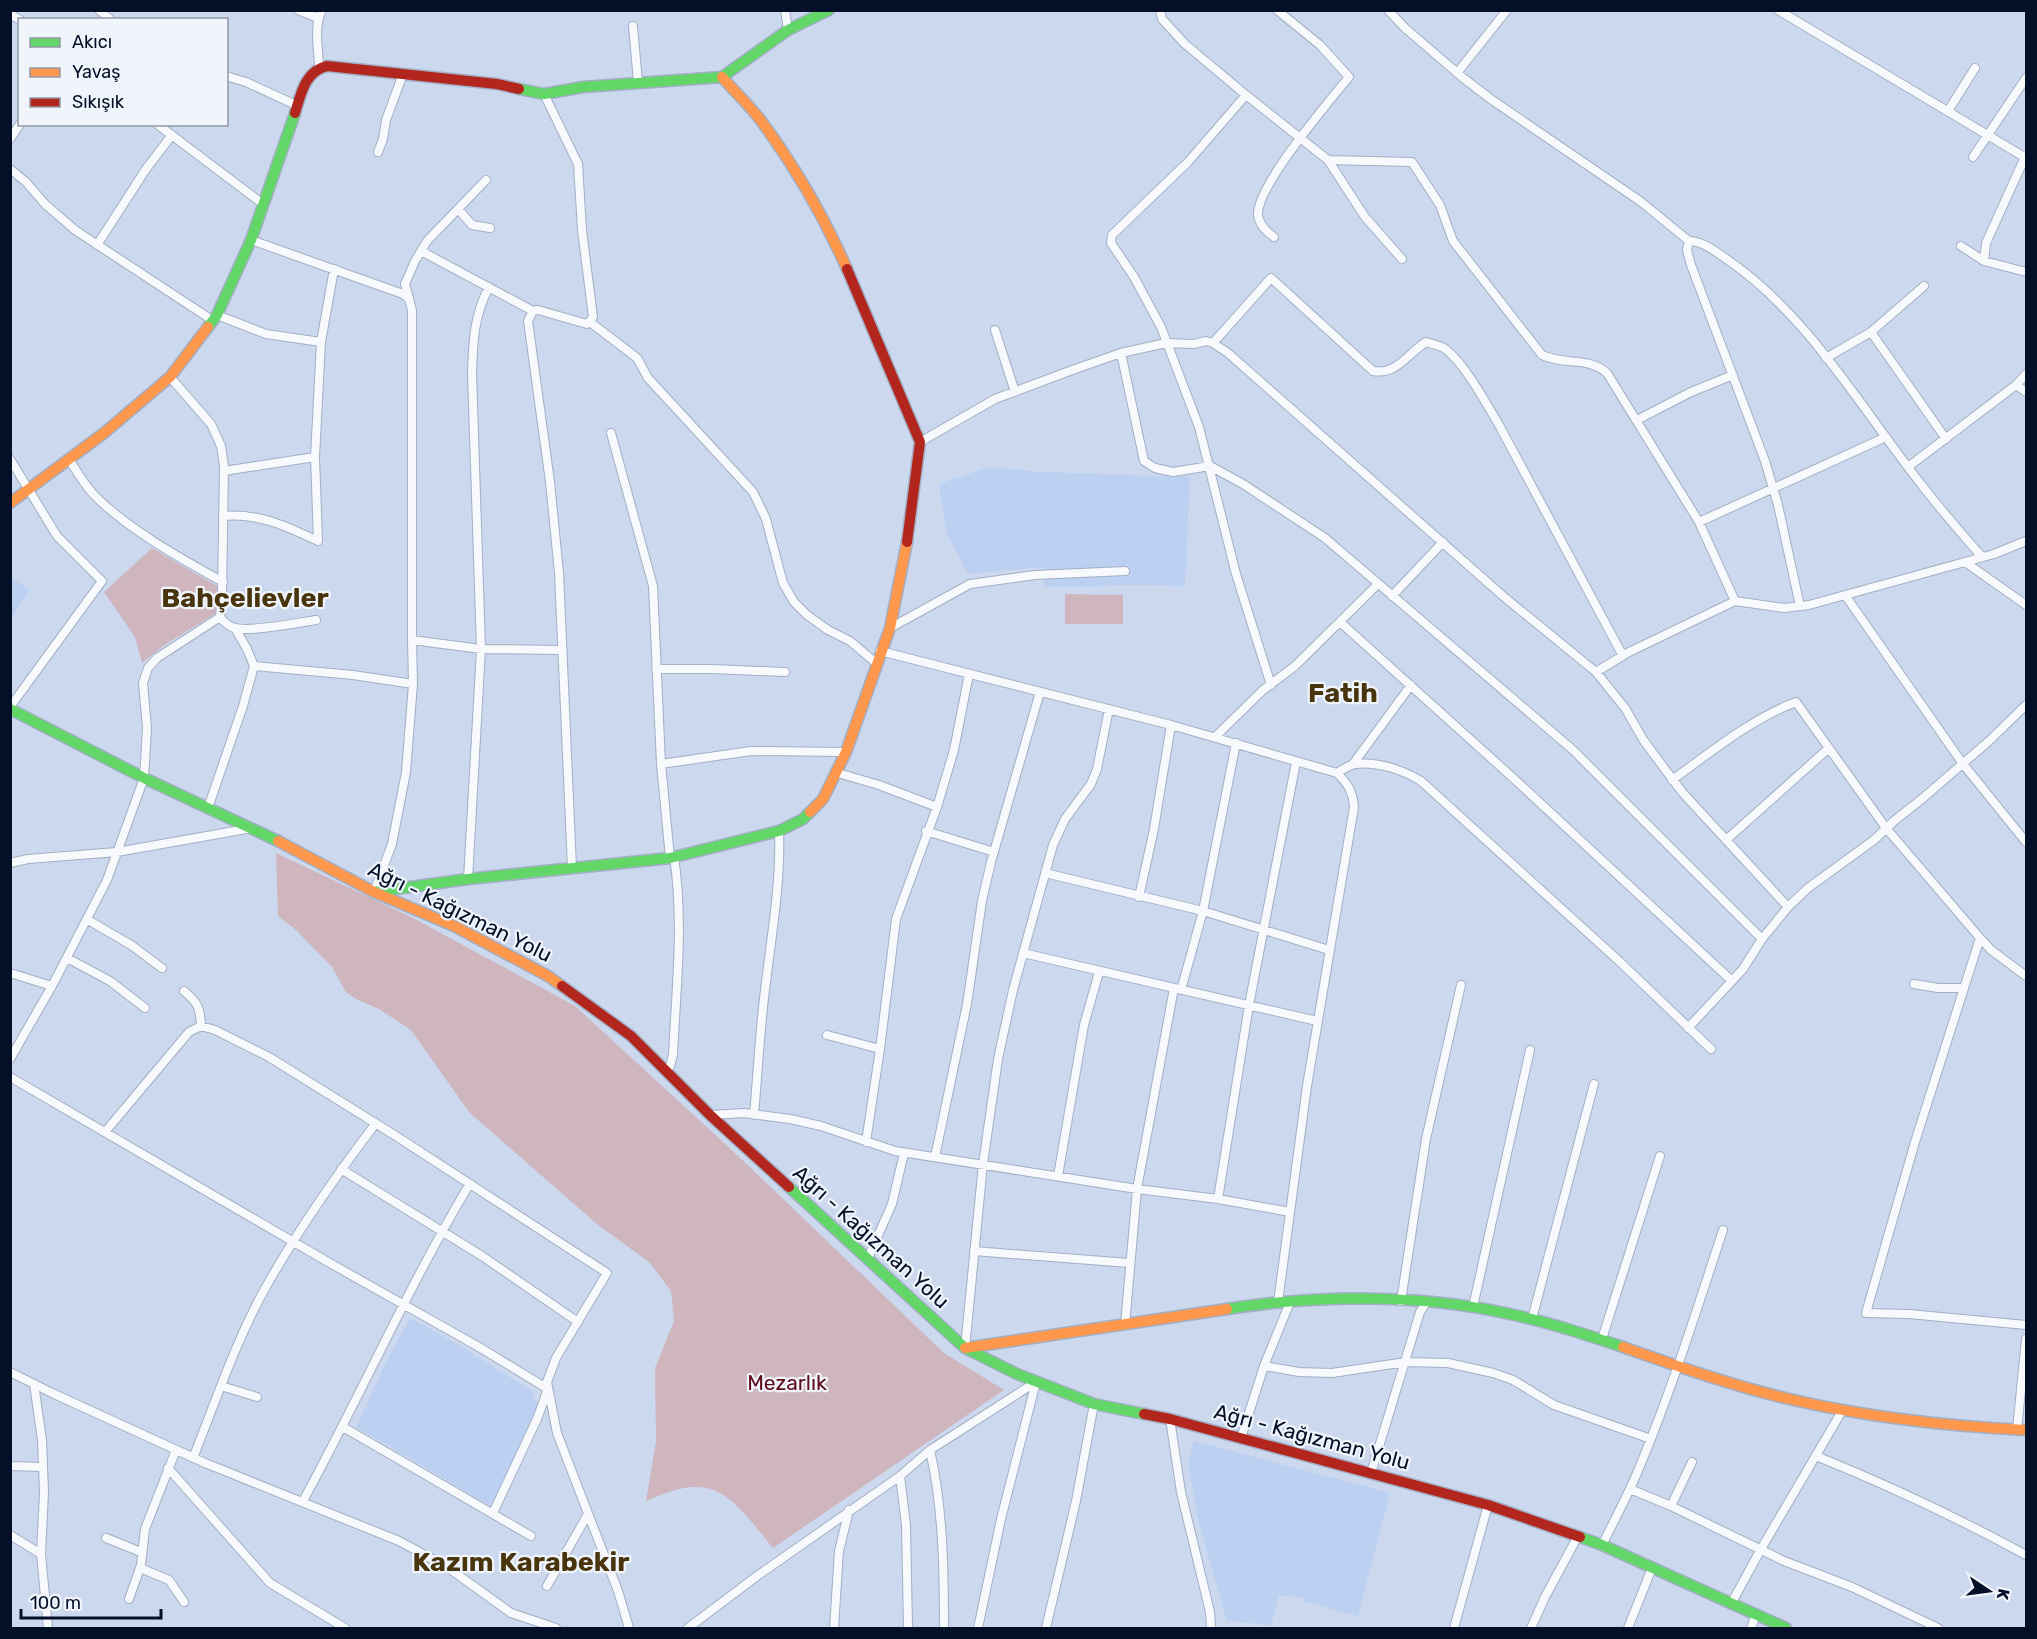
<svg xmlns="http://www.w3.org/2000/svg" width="2037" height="1639" viewBox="0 0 2037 1639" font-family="Rubik,sans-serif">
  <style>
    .built { fill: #bcd0f1 }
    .green { fill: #cfb5be }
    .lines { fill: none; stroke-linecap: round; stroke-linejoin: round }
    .street-casing { stroke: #a2afc4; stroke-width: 10 }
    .fast-casing { stroke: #a2afc4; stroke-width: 13 }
    .slow-casing { stroke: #a2afc4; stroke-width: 13 }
    .jam-casing { stroke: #a2afc4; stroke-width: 13 }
    .street { stroke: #f7f9fc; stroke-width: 8 }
    .fast { stroke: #63d668; stroke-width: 10 }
    .slow { stroke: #ff974d; stroke-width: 10 }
    .jam { stroke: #b3261e; stroke-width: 10 }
    .labels { text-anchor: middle; stroke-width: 4.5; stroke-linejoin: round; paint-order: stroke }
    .street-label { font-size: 21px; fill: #041027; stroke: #f0f4fb }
    .park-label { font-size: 21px; fill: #5f0a17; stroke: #f0f4fb }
    .district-label { font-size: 27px; font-weight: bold; fill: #48340d; stroke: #f0f4fb }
  </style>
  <rect width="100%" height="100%" fill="#cbd8ed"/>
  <path class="built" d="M989,467L1042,472L1190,477L1185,586L1138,585L1044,587L1043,567L968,574L946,532L939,484Z
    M11,577L30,590L11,618Z
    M410,1318L457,1344L532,1391L538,1409L491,1506L356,1427L387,1361Z
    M1194,1441L1390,1493L1358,1616L1303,1601L1304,1598L1279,1595L1271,1625L1227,1621L1199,1523L1188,1464Z"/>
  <path class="green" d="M152,548L217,586L216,613L163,646L142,663L135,637L104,592Z
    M1065,594L1123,595V624H1065Z
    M276,853L413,918L575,1006L735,1153L944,1353L1004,1390L773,1548C753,1525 729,1485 695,1487C678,1487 661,1495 646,1501L656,1442L655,1368L674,1321L671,1291L650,1263L597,1224L469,1112L411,1030L379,1009L356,999L346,992L332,967L296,930L278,916Z"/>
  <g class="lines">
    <g class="street-casing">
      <path id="street" d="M99,10L111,20
        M298,10L318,18
        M785,10L788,30
        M1160,10L1162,19L1185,44L1246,95L1328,160L1365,217L1402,259
        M1388,10L1405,28L1462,77L1492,100L1640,201L1689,241C1702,241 1715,251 1725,258C1808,314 1860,407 1921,484C1940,509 1961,533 1982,557
        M1778,10L2026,158
        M10,14L20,20
        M633,26L638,82
        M319,68C319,49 313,28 322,10
        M1457,73L1507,10
        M226,76L246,82L298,106
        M544,94L578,164L582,230L593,317L587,324L538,310L533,311L528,321L550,482L559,573L572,868
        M1246,95L1188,162L1112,235L1111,243L1134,277L1161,327L1199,427L1236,574L1271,685
        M1948,111L1975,68
        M157,124L263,204
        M10,139L20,124
        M378,152L383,139L386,120L403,74
        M1973,157L2026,78
        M1328,160L1412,162L1440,205L1453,241L1542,355C1566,366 1587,356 1607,373L1699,522L1735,601
        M10,169L26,182L45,204L75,230L212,320
        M458,209L472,225L490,228
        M1274,237C1267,232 1259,225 1258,215C1256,187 1329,101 1349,77L1320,45L1277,10
        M251,240L403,294L409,299L412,310V640L413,684L406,772L392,844L374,892
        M1689,241L1687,250L1691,265L1765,461L1778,505L1800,606
        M97,245L146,169L172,135
        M1961,246L1984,261L2026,272
        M421,251L533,311
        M1984,261L1986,243L2025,157
        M409,298L405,284L415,261L427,241L486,180
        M217,315L266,334L321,342
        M590,322L637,358L648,378L753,492L766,519L783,583L794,602L807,615L828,630L850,641L876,663
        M995,330L1015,392
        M1871,332L1946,439
        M1213,343L1271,278L1373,371C1397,375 1407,354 1426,342C1432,344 1438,345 1444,348C1464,362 1486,403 1499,425L1623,656
        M1121,353L1144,461L1155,468L1173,472L1210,466L1243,484L1325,538L1573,750L1762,939
        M1826,358L1871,332L1924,286
        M2016,385L2026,392
        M1637,420L1691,392L1733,375
        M611,433L653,586L661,764L670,858
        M920,442L995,399L1075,369L1121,353L1166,343L1194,344L1206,341L1213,343L1228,353L1503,596L1596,672L1625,708L1644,741L1682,792L1788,907
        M10,459L57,536L102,581L10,707
        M69,459C77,472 85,486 96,497C131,531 180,558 223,582
        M1908,467L2016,385L2026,374
        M224,471L315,457
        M223,516C259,513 286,526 318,541L315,457L321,342L334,269
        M1699,522L1886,437
        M1965,562L2026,605
        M1845,595L1963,764L2026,842
        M1392,596L1443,542
        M220,617C224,622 229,627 235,628C252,632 297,623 316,620
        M1340,622L1511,776L1732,981
        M890,628L970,584L1035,575L1125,571
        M412,640L481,649L562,650
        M880,651L1171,725L1337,773C1348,784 1353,792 1354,807L1307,1086L1278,1302
        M254,666L353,675L413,684
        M656,669H712L785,672
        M1596,672L1627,653L1735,601L1784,608L1809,605L1994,554L2026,541
        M1215,737L1263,690L1295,666L1378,584
        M661,764L751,751L846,752
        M1353,764L1411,685
        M838,773L879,785L937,807
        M1337,773C1342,770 1349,765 1355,764C1377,761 1403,770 1421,781L1619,961L1711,1049
        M1672,780C1711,752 1751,719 1796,702L1886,828L1980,938L1991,950L2026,976
        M208,808L243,706L254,666L247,649L235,628
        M926,831L994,852
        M1726,840L1829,748
        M10,863L28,859L117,852L252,828
        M1045,873L1203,911L1329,950
        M468,879L481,649L472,373C473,342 474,315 489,287
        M1139,897L1154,829L1171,725
        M88,920L131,945L162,968
        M1980,938L1915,1142L1866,1313L1909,1314L2026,1325
        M1023,953L1317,1021
        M67,958L110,981L145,1008
        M10,973L52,986
        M1914,984L1938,988H1963
        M1181,990L1203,911L1236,743
        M184,991C198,1003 200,1007 201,1026
        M1688,1028L1743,969L1762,939L1788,907L1808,888L1874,840L1894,821L1923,798L1989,741L2026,705
        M827,1035L880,1049
        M10,1059L52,986L107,880L144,778L147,728L143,683L148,668L157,658L220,617L222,596L224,466L221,446L211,424L170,377
        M666,1071L670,1066L673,1055C676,990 684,922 674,857
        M10,1077L328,1262L479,1347L548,1389L537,1419L493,1513
        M710,1115L744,1113L790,1119L821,1126L895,1151L1137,1189L1218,1199L1290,1212
        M754,1115C758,1070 760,1026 766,982C772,932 781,881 779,831
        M105,1132L189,1032L201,1026L215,1030L269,1057L396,1136L607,1273L556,1358L547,1382L557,1433L618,1591L629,1628
        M866,1142L880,1049L896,919L937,807L954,750L969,674
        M935,1157L967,1004L982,901L991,862L1040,692
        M341,1169L482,1256L578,1322
        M1058,1176L1084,1025L1099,972
        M1218,1199L1249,1005L1296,762
        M974,1251L1129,1263
        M868,1258L892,1204L904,1153
        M1401,1301L1426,1139L1461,985
        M1473,1307L1530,1050
        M1532,1319L1594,1084
        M1125,1325L1137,1189L1174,988
        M1602,1339L1660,1156
        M965,1348L983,1164L998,1059L1013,990L1053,845L1065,819L1091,784L1097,769L1109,709
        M1264,1366L1299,1372L1332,1373L1406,1362L1448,1363L1493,1373L1513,1380L1554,1405L1651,1439
        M10,1372L52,1393L205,1463L399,1541L447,1567L511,1613L556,1628
        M34,1384L42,1440L44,1492L41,1554L48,1628
        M221,1386L257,1397
        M1170,1419L1181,1492L1210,1612L1211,1628
        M343,1427L531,1536
        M2017,1430L2026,1339
        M1241,1438L1264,1366L1290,1302
        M930,1450C943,1507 944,1569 944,1628
        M1816,1456C1888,1485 1958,1518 2026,1555
        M193,1458C215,1403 234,1346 262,1294C295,1234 335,1177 376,1123
        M10,1466L43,1467
        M168,1468L270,1583L345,1628
        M1371,1473L1420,1312L1426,1303
        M900,1476L906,1525L908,1628
        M1630,1489L1671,1506L1784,1561L1852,1587L1938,1628
        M303,1501C360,1397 408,1287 469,1185
        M1671,1506L1692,1462
        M10,1535L41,1554
        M106,1538L141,1552
        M1602,1545C1615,1519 1629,1493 1640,1466C1672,1389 1697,1309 1723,1230
        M140,1568L169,1580L184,1602
        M547,1586L588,1514
        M129,1599L141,1565L145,1529L176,1450
        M1731,1604L1761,1549L1842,1411
        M688,1628L757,1576L900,1476L930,1450L1036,1382
        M834,1628L839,1551L849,1510
        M978,1628L1001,1519L1036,1382
        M1046,1628L1076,1501L1094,1404
        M1454,1628L1488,1505
        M1531,1628L1545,1597L1578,1536
        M1628,1628L1652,1568
        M1751,1628L1756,1615"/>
    </g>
    <g class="fast-casing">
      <path id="fast" d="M519,89L544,94L583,87L722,77L788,30L829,10
        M208,327L217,315L251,240L295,113
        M10,709L144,778L278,841
        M374,892L468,879L670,858L779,831L803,819L810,812
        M789,1187L965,1348L1017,1374L1094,1404L1144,1414
        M1227,1309C1315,1295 1418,1294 1505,1313C1545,1321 1584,1334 1623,1347
        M1580,1537L1602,1545L1786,1628"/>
    </g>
    <g class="slow-casing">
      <path id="slow" d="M722,77C735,92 750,106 762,122C795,167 824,217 847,269
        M10,503L104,433L170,377L208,327
        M810,812L823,799L846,752L890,628L907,542
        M278,841L374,892L454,926L548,976L562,986
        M1623,1347C1677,1366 1730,1385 1785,1398C1864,1417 1945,1426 2026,1430
        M965,1348L1227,1309"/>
    </g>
    <g class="jam-casing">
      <path id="jam" d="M295,113C301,94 305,71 327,66L497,84L519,89
        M847,269L920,442L907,542
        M562,986L631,1036L710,1115L789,1187
        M1144,1414L1170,1419L1488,1505L1580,1537"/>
    </g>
    <use href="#street" class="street"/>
    <use href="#fast" class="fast"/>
    <use href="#slow" class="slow"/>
    <use href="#jam" class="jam"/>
  </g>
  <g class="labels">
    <g class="street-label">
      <text transform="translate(460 912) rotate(26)" y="7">Ağrı - Kağızman Yolu</text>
      <text transform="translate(871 1237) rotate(42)" y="7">Ağrı - Kağızman Yolu</text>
      <text transform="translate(1312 1437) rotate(15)" y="7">Ağrı - Kağızman Yolu</text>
    </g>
    <g class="park-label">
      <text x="787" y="1390">Mezarlık</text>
    </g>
    <g class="district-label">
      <text x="245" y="607">Bahçelievler</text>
      <text x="1343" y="702">Fatih</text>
      <text x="521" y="1571">Kazım Karabekir</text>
    </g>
  </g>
  <rect width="2037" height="1639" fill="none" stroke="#041027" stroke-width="24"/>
  <rect x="18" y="18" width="210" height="108" fill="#f0f4fb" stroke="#9299a6" stroke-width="1.5"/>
  <rect x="30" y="38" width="30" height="9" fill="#63d668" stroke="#9299a6" stroke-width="1.5"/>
  <text x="72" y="48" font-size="18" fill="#041027">Akıcı</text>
  <rect x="30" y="68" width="30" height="9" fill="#ff974d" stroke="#9299a6" stroke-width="1.5"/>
  <text x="72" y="78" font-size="18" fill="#041027">Yavaş</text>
  <rect x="30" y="98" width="30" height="9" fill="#b3261e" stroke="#9299a6" stroke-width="1.5"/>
  <text x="72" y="108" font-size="18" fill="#041027">Sıkışık</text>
  <g transform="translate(1989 1591) rotate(103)" stroke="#f0f4fb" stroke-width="4.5" paint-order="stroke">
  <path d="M0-4.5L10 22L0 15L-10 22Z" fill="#041027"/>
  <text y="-9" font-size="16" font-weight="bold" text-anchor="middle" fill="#041027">K</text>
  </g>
  <path d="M21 1609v9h140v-9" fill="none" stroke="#041027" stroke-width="3"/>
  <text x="30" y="1609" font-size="18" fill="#041027" stroke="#f0f4fb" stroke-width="4.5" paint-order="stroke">100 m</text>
</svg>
